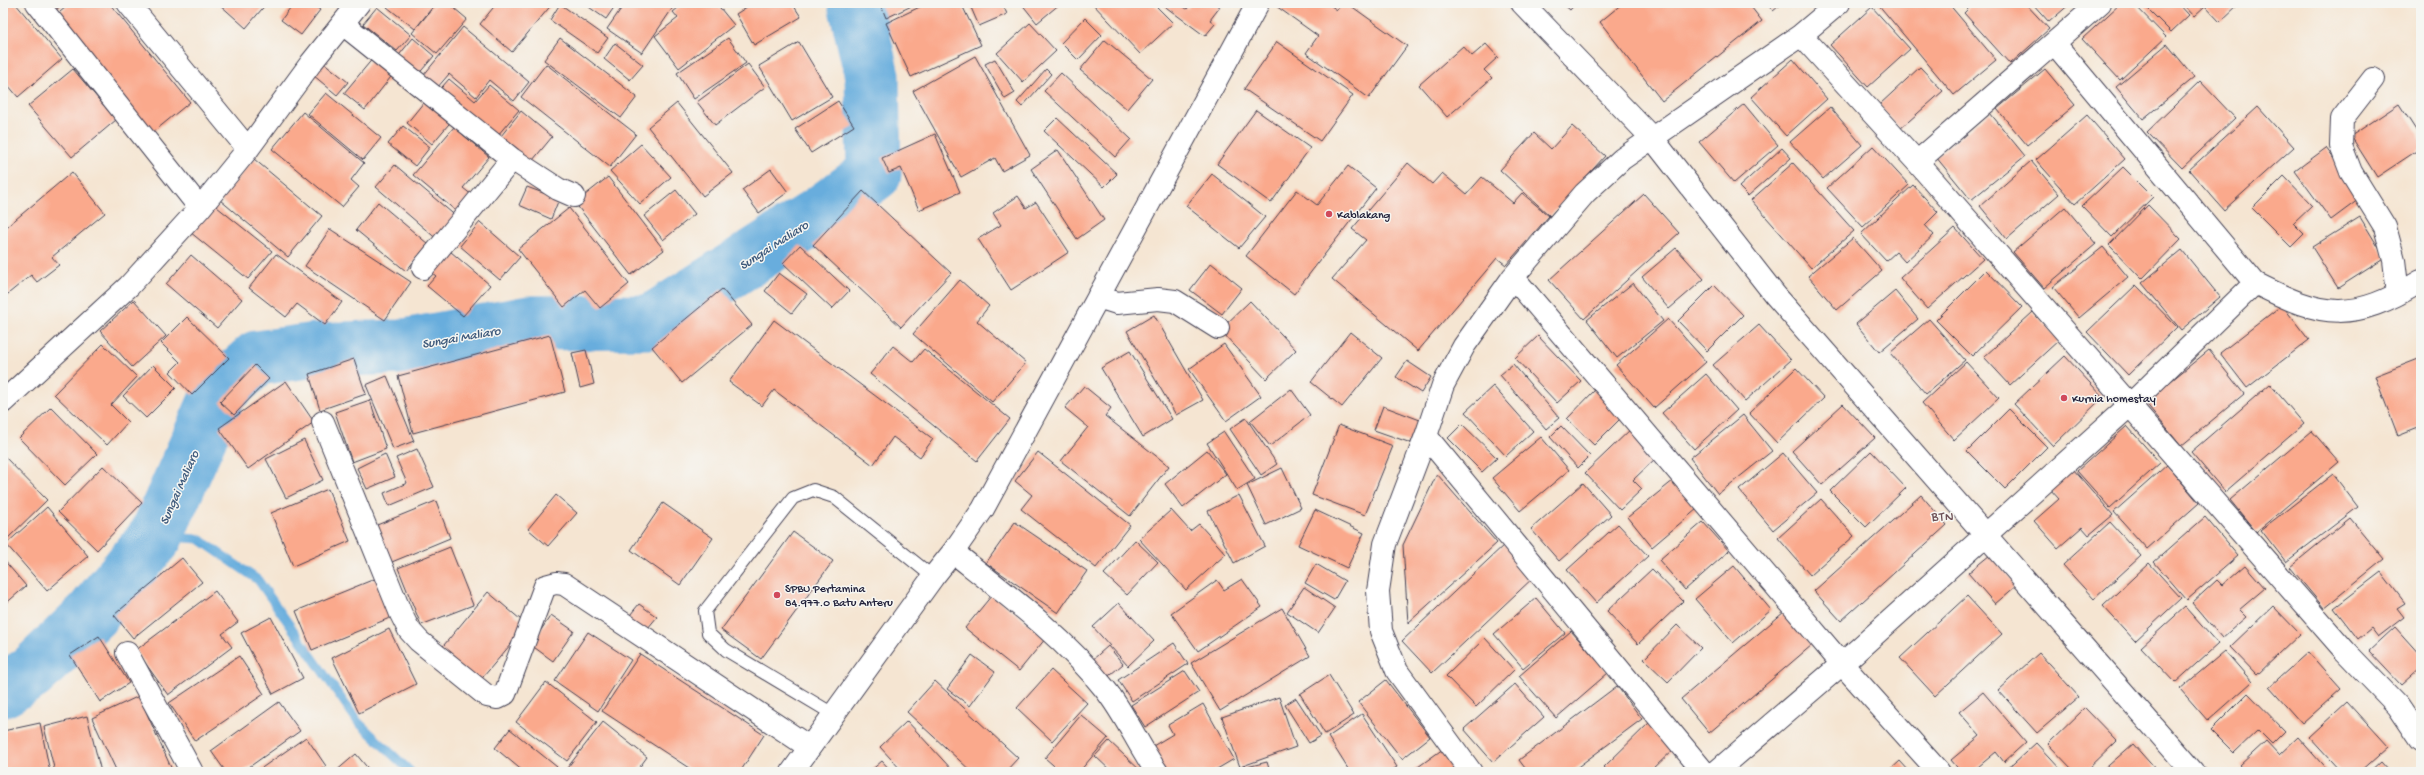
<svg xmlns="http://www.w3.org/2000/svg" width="2424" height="775" viewBox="0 0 2424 775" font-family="'Gochi Hand',sans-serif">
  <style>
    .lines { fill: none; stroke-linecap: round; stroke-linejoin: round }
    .stream { stroke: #68addd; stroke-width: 9 }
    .river { stroke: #68addd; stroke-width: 55 }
    .building { fill: #faa98c }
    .service-casing { stroke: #423f52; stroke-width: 14 }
    .minor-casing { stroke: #423f52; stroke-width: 24 }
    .service { stroke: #fff; stroke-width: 12 }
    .minor { stroke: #fff; stroke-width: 22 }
    .poi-dot { fill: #d1495b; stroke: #f6f6f2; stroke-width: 1.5 }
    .labels { text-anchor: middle; stroke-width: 3; stroke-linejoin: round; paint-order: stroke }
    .poi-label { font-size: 12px; fill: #22223b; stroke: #f6f6f2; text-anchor: start }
    .water-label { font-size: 13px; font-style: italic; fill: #3e5a7c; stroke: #f6f6f2 }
    .neighbourhood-label { font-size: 13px; letter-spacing: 1px; fill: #6e5157; stroke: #f6f6f2 }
  </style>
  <rect width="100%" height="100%" fill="#f6f6f2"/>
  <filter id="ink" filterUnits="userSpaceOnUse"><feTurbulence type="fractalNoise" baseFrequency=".025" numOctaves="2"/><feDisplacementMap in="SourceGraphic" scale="8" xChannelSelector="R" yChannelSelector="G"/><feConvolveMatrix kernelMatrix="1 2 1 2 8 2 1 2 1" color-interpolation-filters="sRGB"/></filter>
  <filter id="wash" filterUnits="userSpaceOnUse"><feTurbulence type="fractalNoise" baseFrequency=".012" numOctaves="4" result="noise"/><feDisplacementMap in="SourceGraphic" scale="16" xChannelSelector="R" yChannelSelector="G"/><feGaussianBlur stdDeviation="0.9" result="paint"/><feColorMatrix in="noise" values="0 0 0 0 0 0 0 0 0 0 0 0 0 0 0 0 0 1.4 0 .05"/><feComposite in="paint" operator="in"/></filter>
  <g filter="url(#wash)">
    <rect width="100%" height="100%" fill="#f5e5d2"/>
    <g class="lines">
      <path class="stream" d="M156,536L199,539L258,580L358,722L411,772"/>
      <path class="river" d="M3,690L31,673L92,614L156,536L220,391L257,358L316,350L399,347L529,323L651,322L812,219L874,174L872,76L855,3"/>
    </g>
    <g id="blocks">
      <path class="building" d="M3,3H15L62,59L18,97L3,79Z
        M50,3H64L56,10Z
        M71,3H109L190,102L151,134L55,16Z
        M218,3H267L246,28Z
        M294,3H311L320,10L301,35L281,20Z
        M390,3H436L415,29L387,7Z
        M437,3H448L467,19L437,54L412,33Z
        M497,3H553L512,52L480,24Z
        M583,3H617L606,19Z
        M625,3H669L674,6L642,53L607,29Z
        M673,3H682L678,7Z
        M684,3H716L734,25L679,68L655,36L678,18L673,12Z
        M753,3H792L801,17L754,45L736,14Z
        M880,3H918L886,18Z
        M928,3H961L981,45L911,77L886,23Z
        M969,3H1002L1007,14L979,26Z
        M1021,3H1061L1037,23Z
        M1092,3H1153L1173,23L1140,54Z
        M1165,3H1178L1187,9L1191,3H1214L1220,7L1210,20L1215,24L1205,36L1163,5Z
        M1279,3H1327L1337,10L1342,3H1347L1407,46L1369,98L1306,53L1318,36L1276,6Z
        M1562,3H1576L1570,10Z
        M1623,3H1748L1762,21L1662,101L1600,22Z
        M1766,3H1783L1773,11Z
        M1877,3H1948L1996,60L1954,95Z
        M1974,3H2025L2049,29L2010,64L1964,13Z
        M2032,3H2071L2049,22Z
        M2121,3H2133L2166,37L2120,80L2082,39Z
        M2142,3H2178L2189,15L2171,32Z
        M2182,3H2240L2220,22L2205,6L2194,16Z
        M560,4L608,38L597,53L550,20Z
        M377,7L411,35L397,51L363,24Z
        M1872,7L1910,49L1868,87L1830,45Z
        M1085,18L1102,35L1078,60L1061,43Z
        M1030,23L1056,51L1023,82L997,53Z
        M463,27L529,82L514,101L489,80L476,97L449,74L437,88L423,76Z
        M413,38L434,56L416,77L395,60Z
        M560,38L637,97L621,118L544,60Z
        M728,38L746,63L694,99L677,73Z
        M1105,40L1152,79L1127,109L1080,70Z
        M799,42L832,97L792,121L759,66Z
        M1277,42L1353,95L1320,141L1244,89Z
        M615,43L643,65L630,80L604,59Z
        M1486,44L1498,57L1484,70L1492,78L1447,117L1419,85L1463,46L1472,56Z
        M2167,44L2194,77L2143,119L2116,87Z
        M975,56L1030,155L1002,171L995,158L961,177L913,91Z
        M374,57L394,73L365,110L344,93Z
        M995,59L1015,93L1005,99L985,64Z
        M1793,59L1827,99L1786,136L1751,97Z
        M323,62L348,82L337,95L313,75Z
        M546,64L636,134L610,167L521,97Z
        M748,64L765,87L715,125L697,102Z
        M1920,67L1943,91L1900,129L1879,105Z
        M73,69L116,120L72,157L28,106Z
        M1046,69L1051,74L1022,107L1017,102Z
        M2045,69L2075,105L2027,145L1997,109Z
        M1061,73L1131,139L1115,157L1044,91Z
        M449,79L475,101L489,85L519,110L492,142L436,94Z
        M2200,81L2235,118L2182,168L2147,132Z
        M326,93L381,138L363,160L308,114Z
        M428,97L454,118L432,144L407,123Z
        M838,101L854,126L811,153L795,129Z
        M677,103L733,173L703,196L648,127Z
        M1744,104L1778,145L1734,183L1699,142Z
        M2399,104L2421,138V148L2377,177L2351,136Z
        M1830,107L1862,145L1823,179L1790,142Z
        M2258,107L2294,147L2224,210L2189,170Z
        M1256,110L1310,148L1271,203L1217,164Z
        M521,111L552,137L528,166L497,141Z
        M303,112L364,163L351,180L359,187L342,207L272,149Z
        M1990,113L2025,156L1971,200L1936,157Z
        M2087,115L2125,159L2075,204L2036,160Z
        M1057,118L1117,174L1104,187L1044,131Z
        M403,126L430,147L415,166L388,144Z
        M1572,126L1605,156L1550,216L1500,170L1534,133L1551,149Z
        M454,127L489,157L463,188L477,199L462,216L413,175Z
        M935,134L960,192L919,210L901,168L889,173L882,158Z
        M641,144L671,177L640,204L610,171Z
        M1873,146L1909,185L1863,227L1827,188Z
        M1782,148L1791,158L1748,196L1739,187Z
        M2326,148L2362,197L2331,220L2295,171Z
        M1058,150L1104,220L1077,239L1031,169Z
        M254,159L322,216L288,257L220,200Z
        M2031,161L2059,194L2007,239L1980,206Z
        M1408,163L1432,184L1442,173L1467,194L1482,177L1513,203L1522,193L1549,216L1506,265L1497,258L1418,351L1332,279L1366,240L1352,229Z
        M1793,163L1854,231L1811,268L1751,200Z
        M395,165L458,218L439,241L376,187Z
        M1348,166L1376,188L1294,294L1246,256L1297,190L1317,205Z
        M2123,167L2153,197L2112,237L2082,206Z
        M771,169L788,192L759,213L742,190Z
        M72,172L105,213L52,257L59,265L37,282L31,275L3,298V230Z
        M1212,174L1265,217L1239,248L1186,206Z
        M2284,176L2312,205L2293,223L2304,234L2291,247L2252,208Z
        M608,177L664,250L631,275L575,203Z
        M1913,185L1938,212L1925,225L1934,235L1905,262L1896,252L1886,261L1861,234Z
        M527,187L559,199L551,219L519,205Z
        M676,190L695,214L663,240L644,216Z
        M863,191L951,273L901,327L813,245Z
        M1644,194L1679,233L1584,319L1549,280Z
        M1018,196L1026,208L1036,202L1069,252L1011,290L978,239L1001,225L993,213Z
        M378,202L428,244L406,271L356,230Z
        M212,203L272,251L248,279L190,232Z
        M2148,205L2181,239L2142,279L2109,245Z
        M2065,207L2096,244L2044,288L2013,252Z
        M569,208L629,284L600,308L585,290L564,307L518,249Z
        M2360,217L2385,258L2338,288L2312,247Z
        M480,222L520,257L500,280L460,246Z
        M1955,228L1983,259L1927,309L1900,278Z
        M330,229L411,282L385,320L305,266Z
        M1853,238L1882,271L1837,310L1808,276Z
        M800,245L849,291L832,309L783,263Z
        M444,246L490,285L463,316L427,286L436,276L425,267Z
        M2103,247L2128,277L2079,318L2053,287Z
        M1676,248L1704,279L1669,309L1642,277Z
        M2182,250L2220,297L2181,330L2142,283Z
        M276,254L342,302L325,325L297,304L286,317L249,288Z
        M191,255L242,299L217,328L166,284Z
        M1211,263L1242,288L1222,314L1190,290Z
        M1986,270L2022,307L1972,356L1936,320Z
        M779,273L807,294L792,313L765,291Z
        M960,280L989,306L977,321L1026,363L992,402L913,334Z
        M1633,283L1663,321L1617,358L1587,320Z
        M1714,285L1743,315L1707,351L1678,321Z
        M2136,285L2177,327L2128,375L2087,332Z
        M722,289L752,325L682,383L652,347Z
        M1895,291L1918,319L1879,352L1856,324Z
        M134,300L166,336L132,367L100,331Z
        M1250,301L1296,350L1266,379L1220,330Z
        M2282,305L2309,340L2247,388L2220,353Z
        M2033,312L2059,340L2010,385L1984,357Z
        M1154,315L1203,400L1176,415L1127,331Z
        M187,317L229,358L192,395L170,372L180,362L161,343Z
        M1668,319L1706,362L1654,408L1616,365Z
        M1929,319L1965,360L1926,394L1890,353Z
        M774,320L933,439L920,457L893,437L873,465L774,390L762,406L729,382Z
        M1759,325L1791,360L1745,401L1713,365Z
        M1350,332L1382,358L1342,407L1311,382Z
        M550,335L565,392L413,433L398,376Z
        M1538,336L1581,381L1557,403L1515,358Z
        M103,344L137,377L111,405L128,422L107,445L54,394Z
        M1224,344L1261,396L1226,421L1189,369Z
        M893,346L913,362L924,349L1010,419L977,461L870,374Z
        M586,350L594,384L580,388L572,353Z
        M2209,350L2244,394L2181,446L2145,402Z
        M1130,351L1172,419L1143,437L1101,368Z
        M2065,356L2103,397L2053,446L2014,404Z
        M2421,358V427L2398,436L2375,376Z
        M354,359L366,394L320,410L309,374Z
        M1407,361L1431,377L1421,393L1396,377Z
        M1966,362L1999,398L1954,440L1922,403Z
        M1513,364L1559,418L1546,429L1500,375Z
        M153,365L176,388L146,418L123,396Z
        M255,365L269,379L234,415L220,402Z
        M1796,368L1824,398L1777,443L1749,413Z
        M1706,374L1737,410L1694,449L1662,413Z
        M387,376L414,441L393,449L366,385Z
        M286,381L314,422L248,469L219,428Z
        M2270,384L2304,424L2225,492L2191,452Z
        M1084,386L1111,408L1105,416L1169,466L1130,516L1061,461L1088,427L1065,408Z
        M1493,386L1533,431L1506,456L1465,412Z
        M1291,389L1310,415L1270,446L1250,421Z
        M1595,390L1623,416L1594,445L1567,419Z
        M370,400L386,449L352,462L335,412Z
        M1843,404L1875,438L1822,485L1792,451Z
        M1383,406L1420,420L1411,443L1374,430Z
        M51,407L97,454L65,485L19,438Z
        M2009,409L2047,447L2005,489L1967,451Z
        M1743,415L1772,451L1718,494L1690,458Z
        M1246,418L1277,464L1261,475L1230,429Z
        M1462,424L1497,458L1482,472L1448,438Z
        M1339,425L1393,446L1365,515L1312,495Z
        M1561,426L1590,456L1578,468L1550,437Z
        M2127,426L2160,463L2110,508L2077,471Z
        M1633,427L1659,455L1633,480L1642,489L1620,510L1585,473Z
        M2312,431L2339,462L2256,532L2230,500Z
        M1224,432L1255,479L1237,490L1207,443Z
        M1541,437L1569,470L1520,511L1492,478Z
        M304,440L323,480L286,498L266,459Z
        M417,449L434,487L389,506L384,493L407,483L396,458Z
        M1207,450L1226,474L1183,508L1165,484Z
        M1871,451L1906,488L1866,527L1830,491Z
        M1038,452L1130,525L1096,568L1021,509L1032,495L1015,481Z
        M1783,453L1817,493L1773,530L1739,490Z
        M385,454L395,477L367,489L357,468Z
        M3,455L47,500L5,541L3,539Z
        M2167,465L2199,503L2147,549L2114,512Z
        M103,466L142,503L97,550L58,512Z
        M1282,468L1301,508L1266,525L1247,485Z
        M2073,469L2113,515L2089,535L2082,527L2058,548L2034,521L2059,499L2050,489Z
        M1437,474L1497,543L1408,623L1403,545Z
        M2333,474L2358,507L2286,562L2261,530Z
        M1674,480L1697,509L1652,547L1628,517Z
        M1583,483L1611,515L1559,561L1531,529Z
        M328,489L350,541L293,566L271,513Z
        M556,495L577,513L548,546L528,529Z
        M1239,495L1265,546L1234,563L1208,511Z
        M1921,495L1947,525L1841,621L1814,591Z
        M1821,499L1854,536L1810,575L1778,538Z
        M436,501L450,538L387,564L372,527Z
        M663,503L713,538L680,585L631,550Z
        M47,507L88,556L47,591L6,544Z
        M1171,510L1190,531L1199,524L1226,554L1186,590L1139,539Z
        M1315,510L1364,533L1347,568L1298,545Z
        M2205,517L2238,556L2187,600L2154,562Z
        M2350,518L2384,559L2324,608L2290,567Z
        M1015,522L1087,571L1058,613L986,563Z
        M1703,522L1729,551L1685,590L1659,560Z
        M2110,522L2141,556L2094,599L2063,565Z
        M1618,524L1648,556L1596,603L1567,570Z
        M793,532L833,561L761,659L721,630Z
        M1135,540L1158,562L1127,595L1104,574Z
        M1505,544L1535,576L1432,673L1402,641Z
        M450,547L473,605L421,625L398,568Z
        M1990,555L2016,586L1995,604L1968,573Z
        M182,558L202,582L133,638L114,615Z
        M3,559L26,586L3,606Z
        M2149,563L2181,598L2135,641L2103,606Z
        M1316,564L1345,581L1334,600L1305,583Z
        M2245,565L2265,588L2239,610L2246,617L2222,638L2192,603L2217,580L2222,585Z
        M1734,566L1771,610L1733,643L1695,599Z
        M1652,569L1683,601L1638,644L1607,611Z
        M2381,572L2405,603L2397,608L2404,617L2378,637L2371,628L2358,639L2334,608Z
        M377,578L392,617L312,650L296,611Z
        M1242,579L1262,607L1198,651L1171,613L1217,580L1224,590Z
        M1304,587L1335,608L1318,633L1287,612Z
        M215,591L238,622L222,634L232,647L168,695L136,650Z
        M488,592L527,625L478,683L439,651Z
        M992,595L1046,638L1019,671L965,628Z
        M1967,596L2002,634L1935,696L1900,658Z
        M1536,598L1565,633L1523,668L1494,634Z
        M1119,603L1154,641L1128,666L1093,627Z
        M639,604L657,617L643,634L626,620Z
        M2273,606L2300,634L2257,675L2230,647Z
        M2185,607L2218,644L2175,683L2141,647Z
        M1282,608L1310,656L1220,711L1191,663Z
        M1784,612L1812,645L1709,733L1681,699Z
        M551,615L574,631L553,661L531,645Z
        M271,617L303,678L273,694L241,633Z
        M1677,625L1701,648L1668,682L1644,659Z
        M2395,627L2421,656V667L2401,685L2369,651Z
        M389,629L416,684L359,713L332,658Z
        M1571,631L1608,673L1556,718L1519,676Z
        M588,632L631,660L598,711L555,681Z
        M99,636L129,683L100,702L70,655Z
        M1485,638L1514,670L1476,707L1446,676Z
        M1174,643L1188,664L1132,701L1118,680Z
        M1108,646L1123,664L1105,679L1090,662Z
        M2225,651L2252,682L2208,721L2180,689Z
        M2308,652L2341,689L2302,724L2269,687Z
        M2039,653L2079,697L2037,733L1998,690Z
        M640,654L764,735L740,772H695L602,711Z
        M972,655L995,672L970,706L947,689Z
        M239,656L264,694L195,741L169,703Z
        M1051,670L1087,703L1052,741L1017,708Z
        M1185,671L1199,692L1145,727L1131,705Z
        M1329,675L1354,715L1325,734L1300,694Z
        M1386,680L1430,737L1402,759L1358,702Z
        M935,681L1018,758L1005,772H972L907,712Z
        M546,682L597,722L567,761L516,722Z
        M1515,684L1544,717L1493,762L1464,729Z
        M1617,686L1642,719L1571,772H1528L1519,760Z
        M1983,692L2026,742L2004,762L1996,752L1972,772H1961L1951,760L1980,736L1959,712Z
        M2248,693L2285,731L2272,744L2258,730L2234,753L2211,730Z
        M139,696L173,772H117L92,718Z
        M1279,697L1296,747L1240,767L1222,717Z
        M1296,698L1321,736L1309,743L1285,705Z
        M279,702L300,731L242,772H226L211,751Z
        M2347,702L2388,747L2360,772H2341L2309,737Z
        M1203,704L1234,759L1212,772H1161L1148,749L1173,734L1168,725Z
        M2085,708L2117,741L2085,772H2075L2048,744Z
        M1362,714L1397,767L1389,772H1350L1328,737Z
        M1081,715L1108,738L1079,772H1061L1045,758Z
        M87,716L101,772H55L44,727Z
        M1653,719L1678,745L1650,772H1609L1604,767Z
        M907,721L954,772H903L880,747Z
        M603,722L647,757L636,772H564Z
        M40,723L50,772H4L3,731Z
        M510,729L557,767L553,772H524L495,748Z
        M306,737L326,766L318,772H256Z
        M2298,737L2329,772H2247L2240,765L2266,741L2279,755Z
        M1109,741L1142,772H1112L1095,756Z
        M2036,743L2063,772H2004Z
        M2133,744L2158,772H2101Z
        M1443,749L1459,772H1411Z
        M356,754L371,772H335Z
        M882,761L892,772H869Z
        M1900,761L1910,772H1888Z
        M1267,762L1270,772H1240L1239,769Z
        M2380,762L2389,772H2369Z"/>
    </g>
  </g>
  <g filter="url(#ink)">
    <use href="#blocks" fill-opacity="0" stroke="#423f52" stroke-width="1"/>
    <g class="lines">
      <g class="service-casing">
        <path id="service" d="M833,714L726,650L708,633L705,611L793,498L813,490L834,497L933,577"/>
      </g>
      <g class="minor-casing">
        <path id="minor" d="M37,3L200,208
          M128,3L248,149
          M1522,3L1653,139L1775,295L2193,772
          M343,24L512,159L558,189L574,196
          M1801,35L1917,162L2345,651L2398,706L2421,740
          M2055,44L2255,283C2324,318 2352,323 2421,281
          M2373,79L2342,119L2341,146L2351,172L2385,227L2394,260L2398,294
          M1917,162L2100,3
          M423,268L512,159
          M1513,277L1842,664L1939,772
          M1098,297L1117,303L1158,299L1175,301L1218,328
          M3,402L129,286L200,208L248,149L311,63L359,3
          M323,422L401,614L409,630L419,641L487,696L497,698L505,694L545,586L556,583L564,584L809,747
          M1426,436L1704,772
          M953,552C1006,594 1063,636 1105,689C1125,714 1138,745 1157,772
          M127,653L192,772
          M792,772L933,577L953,552L983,509L1258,3
          M1471,772L1397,671L1381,631L1378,591L1385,544L1426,436L1443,385L1464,346L1513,277L1585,193L1622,159L1801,35L1839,3
          M1716,772L1842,664L2130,405L2255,283"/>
      </g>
      <use href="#service" class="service"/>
      <use href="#minor" class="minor"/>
    </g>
  </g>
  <g class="poi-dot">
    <circle cx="1329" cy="214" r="4"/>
    <circle cx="2064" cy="398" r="4"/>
    <circle cx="777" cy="595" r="4"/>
  </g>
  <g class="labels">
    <g class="poi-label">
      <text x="1337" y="218">Kablakang</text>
      <text x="2072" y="402">Kurnia homestay</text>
      <text x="785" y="592">SPBU Pertamina<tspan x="785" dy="14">84.977.0 Batu Anteru</tspan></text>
    </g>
    <g class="water-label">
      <text transform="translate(773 244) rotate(-33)" y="5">Sungai Maliaro</text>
      <text transform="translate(461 336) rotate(-10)" y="5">Sungai Maliaro</text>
      <text transform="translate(178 487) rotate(-66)" y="5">Sungai Maliaro</text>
    </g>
    <g class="neighbourhood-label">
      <text x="1943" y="520">BTN</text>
    </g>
  </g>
  <rect width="2424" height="775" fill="none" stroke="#f6f6f2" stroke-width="16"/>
</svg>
